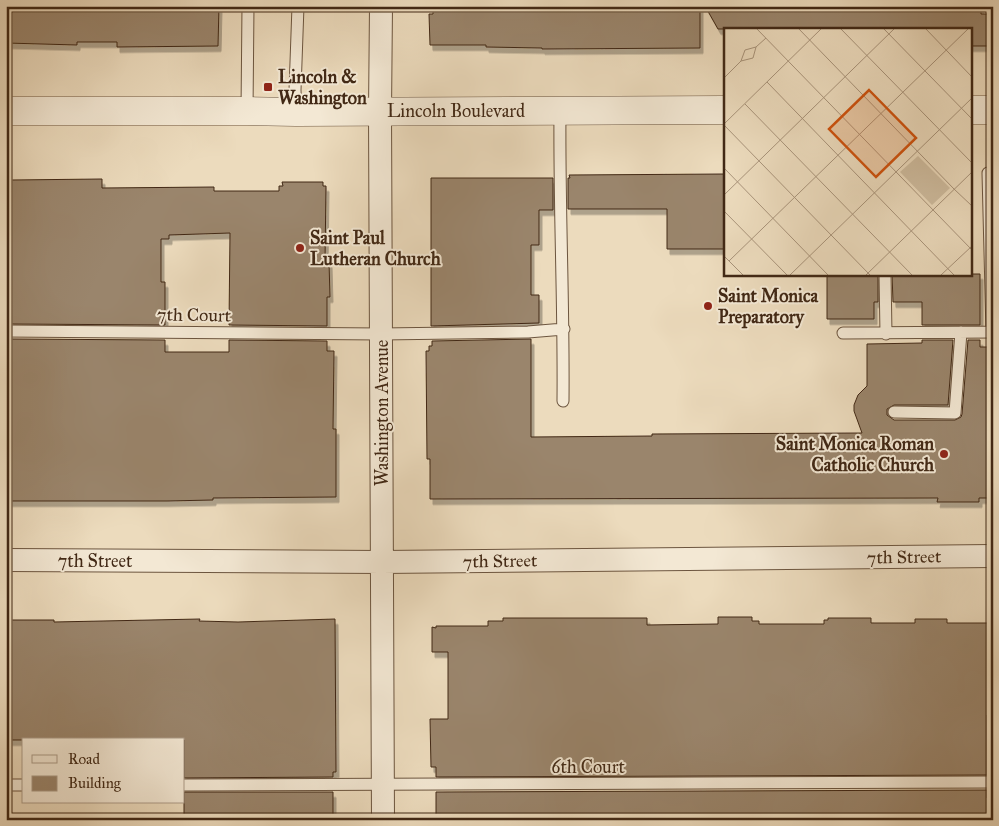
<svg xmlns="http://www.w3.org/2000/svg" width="999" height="826" viewBox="0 0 999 826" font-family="'IM FELL Great Primer',serif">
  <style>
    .building { fill: #9a856c; stroke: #412815; filter: url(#shadow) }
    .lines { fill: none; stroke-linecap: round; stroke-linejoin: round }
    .service-casing { stroke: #6c553f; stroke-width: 13 }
    .minor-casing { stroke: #6c553f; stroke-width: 24 }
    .tertiary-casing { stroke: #6c553f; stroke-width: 29 }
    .service { stroke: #f3e8d4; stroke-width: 11 }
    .minor { stroke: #f3e8d4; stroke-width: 22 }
    .tertiary { stroke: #f3e8d4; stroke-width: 28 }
    .poi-dot { fill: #8f2418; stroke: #f3e8d4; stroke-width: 2 }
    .labels { text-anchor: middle; stroke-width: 4; stroke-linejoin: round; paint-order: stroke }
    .poi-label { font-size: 18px; font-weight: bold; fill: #412815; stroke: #f3e8d4; text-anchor: start }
    .street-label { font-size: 18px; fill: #412815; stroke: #f3e8d4 }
    .inset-road { fill: none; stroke: #a8937a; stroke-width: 1 }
    .view { fill: #cf520d; fill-opacity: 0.15; stroke: #cf520d; stroke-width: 2.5 }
    .inset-edge { fill: none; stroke: #412815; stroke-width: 2.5 }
  </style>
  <defs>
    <filter id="shadow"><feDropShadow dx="3" dy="5.5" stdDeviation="0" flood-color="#0004"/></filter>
  </defs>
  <rect width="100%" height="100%" fill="#ecdbbd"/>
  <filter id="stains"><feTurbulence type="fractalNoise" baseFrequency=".004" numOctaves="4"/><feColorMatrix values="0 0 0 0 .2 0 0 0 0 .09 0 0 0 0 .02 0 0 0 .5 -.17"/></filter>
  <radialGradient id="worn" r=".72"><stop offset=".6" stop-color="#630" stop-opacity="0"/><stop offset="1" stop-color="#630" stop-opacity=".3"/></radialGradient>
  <path class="building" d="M6,6H219L218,46L117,47V42H77V45L6,43Z
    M433,6H700V48L542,49V48L486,47V45H430L429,14H433Z
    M705,6H981V14H993V46H970V29H718Z
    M725,174V249H667V209H568V178H570L569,175Z
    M431,178H553V210H539V245H531V295H539V323L431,326Z
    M102,179V188L214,187V191H279V186H283L282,182H323V186H326L325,262H329L330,297H327V326L229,325L230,233L169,235V239H161V282H165V325L11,324V180Z
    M827,274H878V302H874V319H827Z
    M892,274H980V325H922V302H893Z
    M11,339L165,340V352H229V340L327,341V351H334L333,429H336V497L213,498V500L167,501H6V353H11Z
    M531,339V437L652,436V434L862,433L854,411V405L858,395L867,386V344L922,343V340H953L948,405H894L887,409V415L894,420H955L961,417L962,414L968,340H980V347H993V498H979V502H937L938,498L430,499V459H427L426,351H429V346H432V341Z
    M718,617H752V621H759V624H824V620H828V618H871V623H915V619H947V623H993V715H987V775L436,777V767H431L430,719H448V652H432V627L436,628V626H488V621H503V618H647V625L718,624Z
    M200,619L199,621L238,622L335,619L336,772H333V777L184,778V740H8L7,620H54V622Z
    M987,790V798H993V820H436V792Z
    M184,792H333V820H184Z"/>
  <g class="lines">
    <g class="service-casing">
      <path id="service" d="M560,110C559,207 564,304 563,401
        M247,111L248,6
        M296,112L295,90L298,6
        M988,173L992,332
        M885,274L886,334
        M6,331L381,334L528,332L564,329
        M843,333L993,332
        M894,412L955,413L961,332
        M6,785H24
        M184,785L993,782"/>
    </g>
    <g class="minor-casing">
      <path id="minor" d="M381,6L380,112L383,820
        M6,560L382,562L993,556"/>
    </g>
    <g class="tertiary-casing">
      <path id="tertiary" d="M970,110H993
        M6,111H247L296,112L725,110"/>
    </g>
    <use href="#service" class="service"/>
    <use href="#minor" class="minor"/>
    <use href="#tertiary" class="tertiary"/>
  </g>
  <g class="poi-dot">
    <rect x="263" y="82" width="10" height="10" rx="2.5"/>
    <circle cx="300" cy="248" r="5"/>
    <circle cx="708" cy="306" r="5"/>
    <circle cx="944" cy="454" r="5"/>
  </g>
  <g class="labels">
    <g class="poi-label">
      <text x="278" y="83">Lincoln &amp;<tspan x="278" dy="21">Washington</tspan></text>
      <text x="310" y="244">Saint Paul<tspan x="310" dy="21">Lutheran Church</tspan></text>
      <text x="718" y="302">Saint Monica<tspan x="718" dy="21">Preparatory</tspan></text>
      <text x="934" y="450" text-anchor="end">Saint Monica Roman<tspan x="934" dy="21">Catholic Church</tspan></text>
    </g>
    <g class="street-label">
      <text x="456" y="117">Lincoln Boulevard</text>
      <text transform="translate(194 315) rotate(1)" y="6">7th Court</text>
      <text transform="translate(382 413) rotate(-90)" y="6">Washington Avenue</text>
      <text transform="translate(904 557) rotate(-1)" y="6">7th Street</text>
      <text x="95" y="567">7th Street</text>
      <text transform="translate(500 561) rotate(-1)" y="6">7th Street</text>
      <text x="588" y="773">6th Court</text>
    </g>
  </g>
  <g transform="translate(724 28)">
    <rect width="248" height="248" fill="#ecdbbd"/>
    <path d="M194,128L226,160L208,177L176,144Z" fill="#cfbda0"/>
    <path class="inset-road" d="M32,0L248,222M74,0L230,161M116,0L248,135M159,0L248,91M201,0L248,49M17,33L21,22L32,19L42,10M0,50L17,33L29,30L32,19M43,54L230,247M21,76L188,247M0,96L98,0M0,97L146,247M0,140L104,247M230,161L248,178M0,167L171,0M0,183L63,247M0,228L19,247M5,233L245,0M66,247L248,70M142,247L248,144M217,247L248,218"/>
    <path class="view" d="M145,62L192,110L152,149L105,101Z"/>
    <rect width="248" height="248" class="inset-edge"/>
  </g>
  <rect width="999" height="826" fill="none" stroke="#ecdbbd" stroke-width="25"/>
  <rect x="8" y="8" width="984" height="811" fill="none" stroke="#412815" stroke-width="2.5"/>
  <rect x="12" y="12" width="974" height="801" fill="none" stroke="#412815"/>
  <rect x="22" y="738" width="162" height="65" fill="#f3e8d4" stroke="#ac9b88"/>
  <rect x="32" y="755" width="25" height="8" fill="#f3e8d4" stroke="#ac9b88"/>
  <text x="68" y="764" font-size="15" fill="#412815">Road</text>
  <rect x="32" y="776" width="25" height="15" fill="#9a856c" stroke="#ac9b88"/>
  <text x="68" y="788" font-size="15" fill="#412815">Building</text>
  <rect width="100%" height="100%" filter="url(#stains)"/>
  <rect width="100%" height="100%" fill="url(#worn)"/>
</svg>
